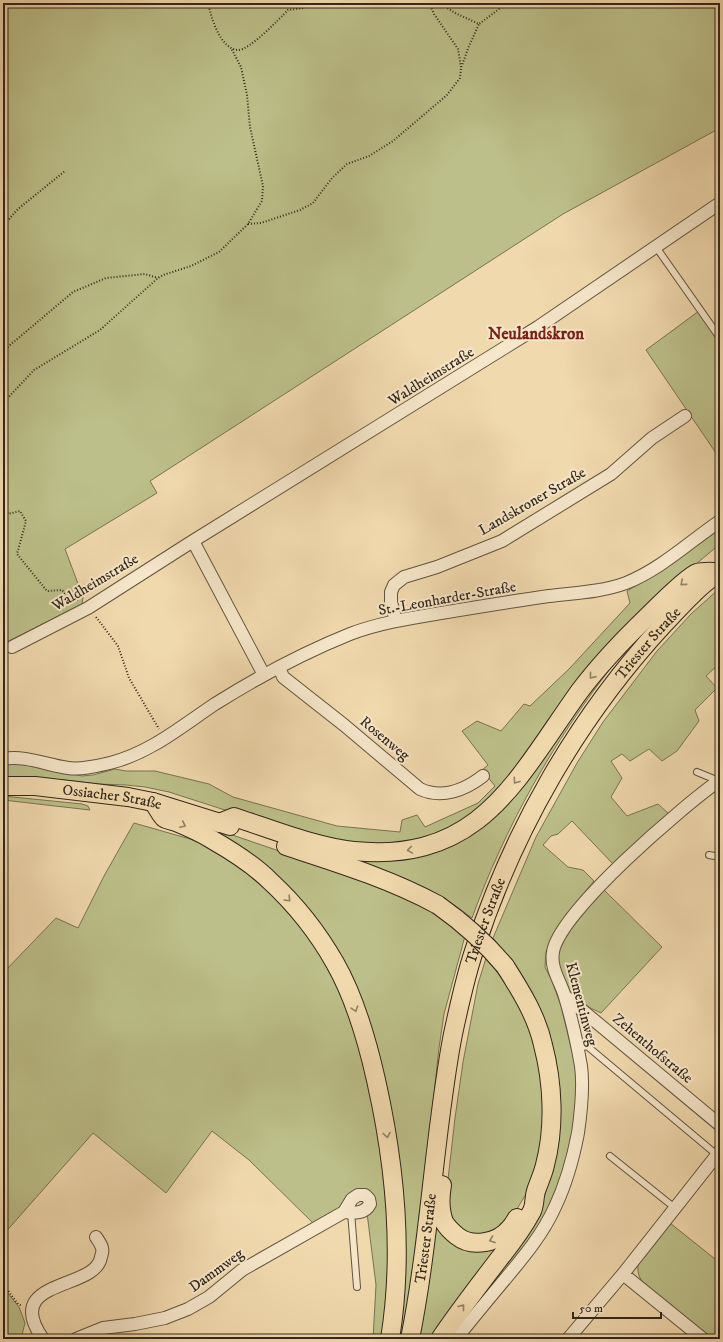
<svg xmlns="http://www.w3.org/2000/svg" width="723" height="1342" viewBox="0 0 723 1342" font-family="'IM FELL DW Pica',serif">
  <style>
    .green { fill: #bcbf89; stroke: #787351 }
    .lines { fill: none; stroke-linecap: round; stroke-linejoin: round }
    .stream { stroke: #717f72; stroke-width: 3.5 }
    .lane-casing { stroke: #62543e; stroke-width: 8 }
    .street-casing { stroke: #62543e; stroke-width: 14 }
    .primary-casing { stroke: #332719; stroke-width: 20 }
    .path { stroke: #332719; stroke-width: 2; stroke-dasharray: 1 2; stroke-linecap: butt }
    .lane { stroke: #f6e6ca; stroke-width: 6 }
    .street { stroke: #f6e6ca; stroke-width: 12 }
    .primary { stroke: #f1d9ae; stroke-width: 18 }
    .primary-bridge-casing { stroke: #332719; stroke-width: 20; stroke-linecap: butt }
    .primary-bridge { stroke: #f1d9ae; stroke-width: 18 }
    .oneway { stroke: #928064 }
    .labels { text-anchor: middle; stroke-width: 4; stroke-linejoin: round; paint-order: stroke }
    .street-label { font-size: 15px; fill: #332719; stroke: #f6e6ca }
    .quarter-label { font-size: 17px; font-weight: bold; fill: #7a1f14; stroke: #f6e6ca }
  </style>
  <rect width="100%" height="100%" fill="#f1d9ae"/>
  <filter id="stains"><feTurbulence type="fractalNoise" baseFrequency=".005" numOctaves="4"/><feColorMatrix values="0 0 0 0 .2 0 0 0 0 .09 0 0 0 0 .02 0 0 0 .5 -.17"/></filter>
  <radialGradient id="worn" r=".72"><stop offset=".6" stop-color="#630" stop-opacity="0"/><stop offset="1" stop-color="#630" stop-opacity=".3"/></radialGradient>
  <path class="green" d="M3,3H720V128L563,214L150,481L157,493L65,549L83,597L82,604L3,644Z
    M699,311L720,340V459L646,350Z
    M720,528V544L684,574L488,805L437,836L377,848L290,831L169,792L145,787L126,785L97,784L65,780L3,777V763H14L39,767L82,776L93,775L115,769L126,771H155L209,784L233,797L337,826L400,832L402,820L417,815L425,827L478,803L495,786L482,770L488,765L462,731L477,721L501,731L524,704L530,706L569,669L630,603L627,591L663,570Z
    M720,588V663L706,676L717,688L695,710L699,721L677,751L662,761L649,749L630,761L622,754L611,761L622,778L611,797L627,816L658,804L669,814L613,864L572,821L558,834L551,836L543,845L568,867L583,870L594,881L566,915L551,941L546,952L545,967L552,981L561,1006L576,1068L578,1083L571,1153L544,1223L497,1285L453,1330L531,1222L545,1194L553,1169L536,1002C524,979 510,958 493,938L536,837L577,763L603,722L657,651L691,614Z
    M613,661V665C553,742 505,827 472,918L454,905L439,897L354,861L355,857L447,845Z
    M3,796L82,804L88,806L90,810L3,800Z
    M134,823L190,839L225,853L253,872L321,948L349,1011L373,1093L390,1206L385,1339H373L376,1285L367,1213L374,1196L369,1191L359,1189C349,1196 342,1206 332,1214C327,1218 321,1221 315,1225L249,1160L212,1131L166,1193L93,1133L3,1235V973L56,918L78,928L104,876Z
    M212,828L355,877L420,903L452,925L465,936L444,1014L439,1048L414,1276L403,1339H396L402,1231L340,962L211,832Z
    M604,890L662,947L601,1013C582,1004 575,1001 564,982C561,976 558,969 557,962C556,937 588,908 604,890Z
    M486,958L504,981L521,1009L530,1030L540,1067L544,1126L540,1153L528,1191L512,1217L487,1235L469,1234L453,1223L446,1197L455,1118L463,1062L478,984Z
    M435,1222L499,1246L434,1339H418Z
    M670,1223L720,1263V1339H712L648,1287C640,1280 637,1275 638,1264Z
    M3,1287L19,1307L25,1323L21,1339H3Z"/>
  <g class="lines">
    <path class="stream" d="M3,1334L13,1339"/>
    <g class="lane-casing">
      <path id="lane" d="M656,247L720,338
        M697,772L719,781
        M709,855L720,857
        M578,1048L587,1046L717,1155
        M610,1156L675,1208
        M351,1212L357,1287"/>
    </g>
    <g class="street-casing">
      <path id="street" d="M193,541L264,675
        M396,621L391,602V592L394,585L404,577L437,567L502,541L611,474L652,438L685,416
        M12,647L88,608L193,541L538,327L720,203
        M279,667L283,677L344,725L420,789C442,799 465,790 483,776
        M3,759C26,755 46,765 68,768C82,770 97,766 110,763C150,753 182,726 215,704C258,677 303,653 350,634C379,623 411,618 441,613C477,607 513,601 549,596C574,593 602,592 626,583C661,569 689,542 720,521
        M565,996L720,1125
        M623,1274L703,1339
        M43,1339C0,1278 96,1291 101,1257C102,1254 103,1250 102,1248C101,1244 98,1240 96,1237
        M76,1339L103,1328L135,1324L165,1318L188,1309L209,1297L242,1270L344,1212L352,1199L358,1195H365L369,1199L370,1204C365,1214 354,1213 344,1212
        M456,1339C471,1320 486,1302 501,1284C521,1260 542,1236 555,1207C566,1184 573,1159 578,1133C581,1112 584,1088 581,1066C577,1043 572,1020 565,997C561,982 550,969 553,952C559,912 684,805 720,780
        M568,1339L623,1274L720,1151"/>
    </g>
    <g class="primary-casing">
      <g id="primary">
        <path id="s1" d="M3,786H35L128,797L153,802L230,826"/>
        <path d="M153,802C157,807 160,814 164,818C167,820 173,821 176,822C188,827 200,832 211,839C232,851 253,864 270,881C296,905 318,933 335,963C355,998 367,1040 376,1080C395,1164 404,1253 390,1339"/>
        <path d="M219,823L234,817C271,829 315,847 354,851C480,863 516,780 579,692C600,664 624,639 649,615C657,607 689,575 697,573C704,571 712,572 719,572"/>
        <path d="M286,846C338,863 390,879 438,905"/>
        <path d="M442,1185C440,1196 440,1211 444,1222C447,1227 452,1232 457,1236C472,1248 498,1243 510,1228C513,1225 515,1221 517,1218"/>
        <path id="s2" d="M410,1339C424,1269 430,1198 439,1127C443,1096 447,1064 453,1034C459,1006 465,978 474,951C513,830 578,717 664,624C674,614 683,603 694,593C702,585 711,578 720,571"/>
        <path d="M440,1339C459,1311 479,1285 499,1259C511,1244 523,1228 532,1211C535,1205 534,1197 536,1191C539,1182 543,1174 545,1165C555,1127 553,1083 543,1045C537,1017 521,991 505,966"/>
      </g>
    </g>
    <path class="path" d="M208,3C211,17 220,49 238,50C250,50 279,19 288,10L304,8L310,3
      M429,3L434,14L458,49L461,67
      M440,3L455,13L479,24L507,3
      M248,224L261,223L300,210L313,203L332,178L347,164L369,156L393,141L447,95L460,78L461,68L469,46L479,24
      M3,226L18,209L65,171
      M3,351L73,292L106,278L145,274L158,278
      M3,403L34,370L100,330L158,278L163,275L191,266L219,252L248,224L262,201L263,186L250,127L247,95L241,67L231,48
      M3,505L8,514L20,511L26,521L17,554L47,591L62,590L69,598L79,600
      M96,617L118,646L129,678L159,729
      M3,1284L18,1304L22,1306"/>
    <use href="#lane" class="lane"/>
    <use href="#street" class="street"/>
    <use href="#primary" class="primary"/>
    <g class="primary-bridge-casing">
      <path id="primary-bridge" d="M438,905C465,924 484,941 505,966"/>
    </g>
    <use href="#primary-bridge" class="primary-bridge"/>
  </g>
  <defs><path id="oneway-chevron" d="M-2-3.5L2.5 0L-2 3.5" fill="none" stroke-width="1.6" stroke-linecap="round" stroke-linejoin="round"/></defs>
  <g class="oneway">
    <use href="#oneway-chevron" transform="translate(683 583) rotate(140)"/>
    <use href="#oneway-chevron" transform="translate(592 676) rotate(129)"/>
    <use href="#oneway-chevron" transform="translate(516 781) rotate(126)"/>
    <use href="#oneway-chevron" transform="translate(183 825) rotate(25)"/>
    <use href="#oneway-chevron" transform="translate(410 850) rotate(171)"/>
    <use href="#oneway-chevron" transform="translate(288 899) rotate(46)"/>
    <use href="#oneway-chevron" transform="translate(355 1009) rotate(72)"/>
    <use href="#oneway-chevron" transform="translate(387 1135) rotate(81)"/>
    <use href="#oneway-chevron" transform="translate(492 1240) rotate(160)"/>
    <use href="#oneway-chevron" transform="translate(462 1307) rotate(-52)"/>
  </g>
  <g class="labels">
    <g class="street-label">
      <text transform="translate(431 376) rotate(-32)" y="5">Waldheimstraße</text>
      <text transform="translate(532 501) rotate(-30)" y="5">Landskroner Straße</text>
      <text transform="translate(95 582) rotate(-31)" y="5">Waldheimstraße</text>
      <text transform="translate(447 598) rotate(-10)" y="5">St.-Leonharder-Straße</text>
      <text dy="5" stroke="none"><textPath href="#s2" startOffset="750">Triester Straße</textPath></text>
      <text transform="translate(385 738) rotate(40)" y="5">Rosenweg</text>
      <text dy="5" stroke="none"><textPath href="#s1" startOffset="110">Ossiacher Straße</textPath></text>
      <text dy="5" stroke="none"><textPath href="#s2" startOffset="426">Triester Straße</textPath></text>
      <text transform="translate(582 1004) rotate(75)" y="5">Klementinweg</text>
      <text transform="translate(653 1048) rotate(40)" y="5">Zehenthofstraße</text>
      <text dy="5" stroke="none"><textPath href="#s2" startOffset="102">Triester Straße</textPath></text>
      <text transform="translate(216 1270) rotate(-36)" y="5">Dammweg</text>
    </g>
    <g class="quarter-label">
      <text x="536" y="339">Neulandskron</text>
    </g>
  </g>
  <rect width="723" height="1342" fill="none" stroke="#f1d9ae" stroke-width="16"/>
  <rect x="4" y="4" width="715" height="1334" fill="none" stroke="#332719" stroke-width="2"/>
  <rect x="8" y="8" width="707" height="1326" fill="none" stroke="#332719"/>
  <path d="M573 1312v6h88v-6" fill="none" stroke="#332719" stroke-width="2"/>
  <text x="579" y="1312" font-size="12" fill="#332719" stroke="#f6e6ca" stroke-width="3" paint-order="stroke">50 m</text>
  <rect width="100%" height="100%" filter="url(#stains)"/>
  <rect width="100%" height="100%" fill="url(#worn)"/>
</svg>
